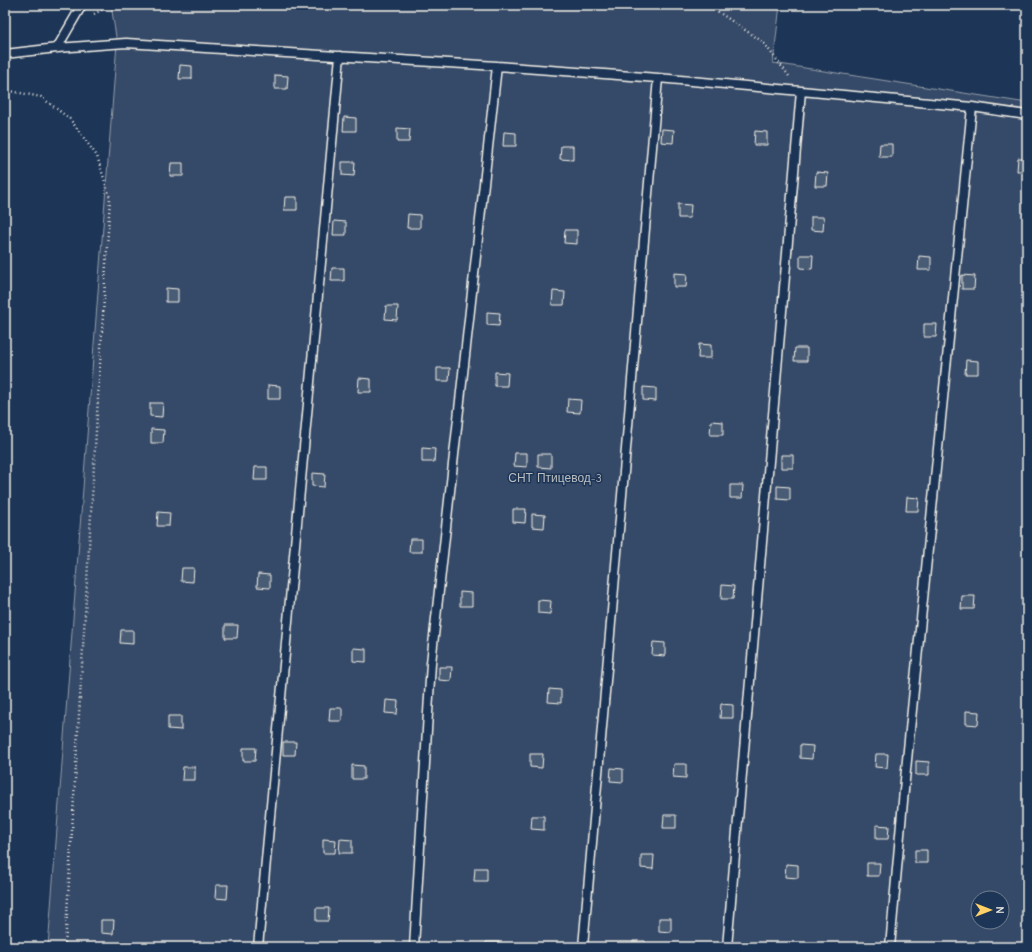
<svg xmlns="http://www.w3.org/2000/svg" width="1032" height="952" viewBox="0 0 1032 952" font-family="'Comic Neue',sans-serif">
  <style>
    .green { fill: #354a67; stroke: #949ea8; fill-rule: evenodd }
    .building { fill: #485b74; stroke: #f4f1e8 }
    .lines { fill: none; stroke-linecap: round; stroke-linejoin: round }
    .lane-casing { stroke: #f4f1e8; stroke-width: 11 }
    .path { stroke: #f4f1e8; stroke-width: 2.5; stroke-dasharray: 1 3; stroke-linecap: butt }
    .lane { stroke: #1d3557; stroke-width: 8 }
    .labels { text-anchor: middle; stroke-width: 3; stroke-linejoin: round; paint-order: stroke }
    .park-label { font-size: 12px; fill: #bbbfc1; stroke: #1d3557 }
  </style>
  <rect width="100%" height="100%" fill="#1d3557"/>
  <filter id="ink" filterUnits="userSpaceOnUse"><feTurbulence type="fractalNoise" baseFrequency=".025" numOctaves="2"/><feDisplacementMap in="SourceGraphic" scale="8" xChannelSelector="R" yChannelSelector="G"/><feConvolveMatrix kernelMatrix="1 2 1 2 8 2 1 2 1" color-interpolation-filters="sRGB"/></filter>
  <g filter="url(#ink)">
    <path class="green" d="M111,5H780L773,63L1027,103V947H48L117,43ZM978,898H1002V922H978Z"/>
    <path class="building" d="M180,65L192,66V79H179Z
      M275,75L288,76L287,89H275Z
      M344,117L356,118V131H343Z
      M397,128L410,129L409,142H397Z
      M662,129L674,130L673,143L661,142Z
      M755,131L767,132V145H754Z
      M504,132L516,133V146H503Z
      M880,144H892V157H879Z
      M561,146H573V160L560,159Z
      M1018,158H1027V171H1017Z
      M342,162H355L354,176L342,175Z
      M171,163H183V176H170Z
      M816,172L828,173L827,186H815Z
      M285,197H297V210H284Z
      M678,204L691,205L690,218H678Z
      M408,214L420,215V228H407Z
      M811,217H824L823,231L811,230Z
      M334,221L346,222V235H333Z
      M565,230H577V244L564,243Z
      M800,255H813L812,269L800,268Z
      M919,256L931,257V270H918Z
      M332,268H344V281H331Z
      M674,273L687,274L686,287H674Z
      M962,275L975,276L974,289H962Z
      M166,288L178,289V302H166Z
      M553,291L565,292L564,305H552Z
      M386,306H398L397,320L385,319Z
      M487,312L500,313L499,326L487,325Z
      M924,324H937L936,337H924Z
      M699,344L711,345V358H698Z
      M795,348H807V361H794Z
      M966,360L978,361V374H965Z
      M437,368H450L449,381H437Z
      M495,372L508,373L507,386H495Z
      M359,378L371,379V392H358Z
      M268,385L280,386V399H268Z
      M643,387L656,388V401L643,400Z
      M568,399L581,400L580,413L567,412Z
      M150,403H163L162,417L150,416Z
      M711,421L723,422V435H710Z
      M151,429L164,430L163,443H151Z
      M422,448L435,449L434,462H422Z
      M515,453H527V467L514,466Z
      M538,454H551V468L538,467Z
      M781,455H793V468H781Z
      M255,467H267V480H254Z
      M312,473L325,474L324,487L312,486Z
      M730,485H743L742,498H730Z
      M777,486L790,487V500L777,499Z
      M907,497L919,498L918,511H906Z
      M513,509H526L525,523L513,522Z
      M158,512L170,513L169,526H157Z
      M532,514L545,515L544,528L532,527Z
      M410,539H422V552H409Z
      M182,568H194L193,582L181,581Z
      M258,574L270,575V588L257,587Z
      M722,585L734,586L733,599H721Z
      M460,592L472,593V606H460Z
      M962,596H975L974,609H961Z
      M538,600L551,601L550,614L538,613Z
      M225,625H238L237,638H225Z
      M121,630H133V644L120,643Z
      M653,642L665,643V656L652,655Z
      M353,648L366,649V662L353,661Z
      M439,667H452L451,681L439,680Z
      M549,689L561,690V703L548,702Z
      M386,700L398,701L397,714L385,713Z
      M721,704L733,705V718H720Z
      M330,708H342V721H329Z
      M966,711L979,712L978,725L966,724Z
      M168,716H181V730L168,729Z
      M283,742H296L295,755H283Z
      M800,745L813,746L812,759L800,758Z
      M243,748H256L255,761H243Z
      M530,754H543L542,768L530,767Z
      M876,754H888L887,768L875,767Z
      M916,761L929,762V775H916Z
      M674,764H686V778L673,777Z
      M352,765L364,766V779H352Z
      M183,767H195V780H182Z
      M611,768L623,769V782L610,781Z
      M664,815H676V828H663Z
      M532,816H544V830L531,829Z
      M876,825L889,826L888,839H876Z
      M323,839L336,840L335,853H323Z
      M340,839L352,840V853H339Z
      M915,850H927V863H915Z
      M641,855H654L653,869L641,868Z
      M867,863H880L879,876H867Z
      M786,864L798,865V878L785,877Z
      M475,868H487V881H474Z
      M216,885H228L227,899L215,898Z
      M316,908H329L328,921H316Z
      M659,918H671V932L659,931Z
      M101,920H114L113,934L101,933Z
      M633,941H645V947H632Z
      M486,942H499V947H486Z"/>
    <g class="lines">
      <g class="lane-casing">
        <path id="lane" d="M57,48L82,5
          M5,54L57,48L126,43L497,66L658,78L801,91L727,947
          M801,91L972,107L1027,115
          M258,947L340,56
          M414,947L431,663L497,66
          M583,947L658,78
          M890,947L904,790L972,107"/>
      </g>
      <path class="path" d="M708,5L763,42L789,76
        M94,14L111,5
        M5,90L41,97L70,119L97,156L110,198L65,947"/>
      <use href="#lane" class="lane"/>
    </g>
  </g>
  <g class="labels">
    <g class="park-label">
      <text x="555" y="482">СНТ Птицевод-3</text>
    </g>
  </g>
  <rect width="1032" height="952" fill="none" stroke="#1d3557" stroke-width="20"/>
  <rect x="10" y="10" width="1012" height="932" fill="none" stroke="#f4f1e8" stroke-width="1.5" filter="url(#ink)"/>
  <g transform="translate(990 910) rotate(90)"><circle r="19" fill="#1d3557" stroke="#738091"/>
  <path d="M0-3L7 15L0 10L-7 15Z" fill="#ffd166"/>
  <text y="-6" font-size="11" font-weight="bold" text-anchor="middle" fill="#f4f1e8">N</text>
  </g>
</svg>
